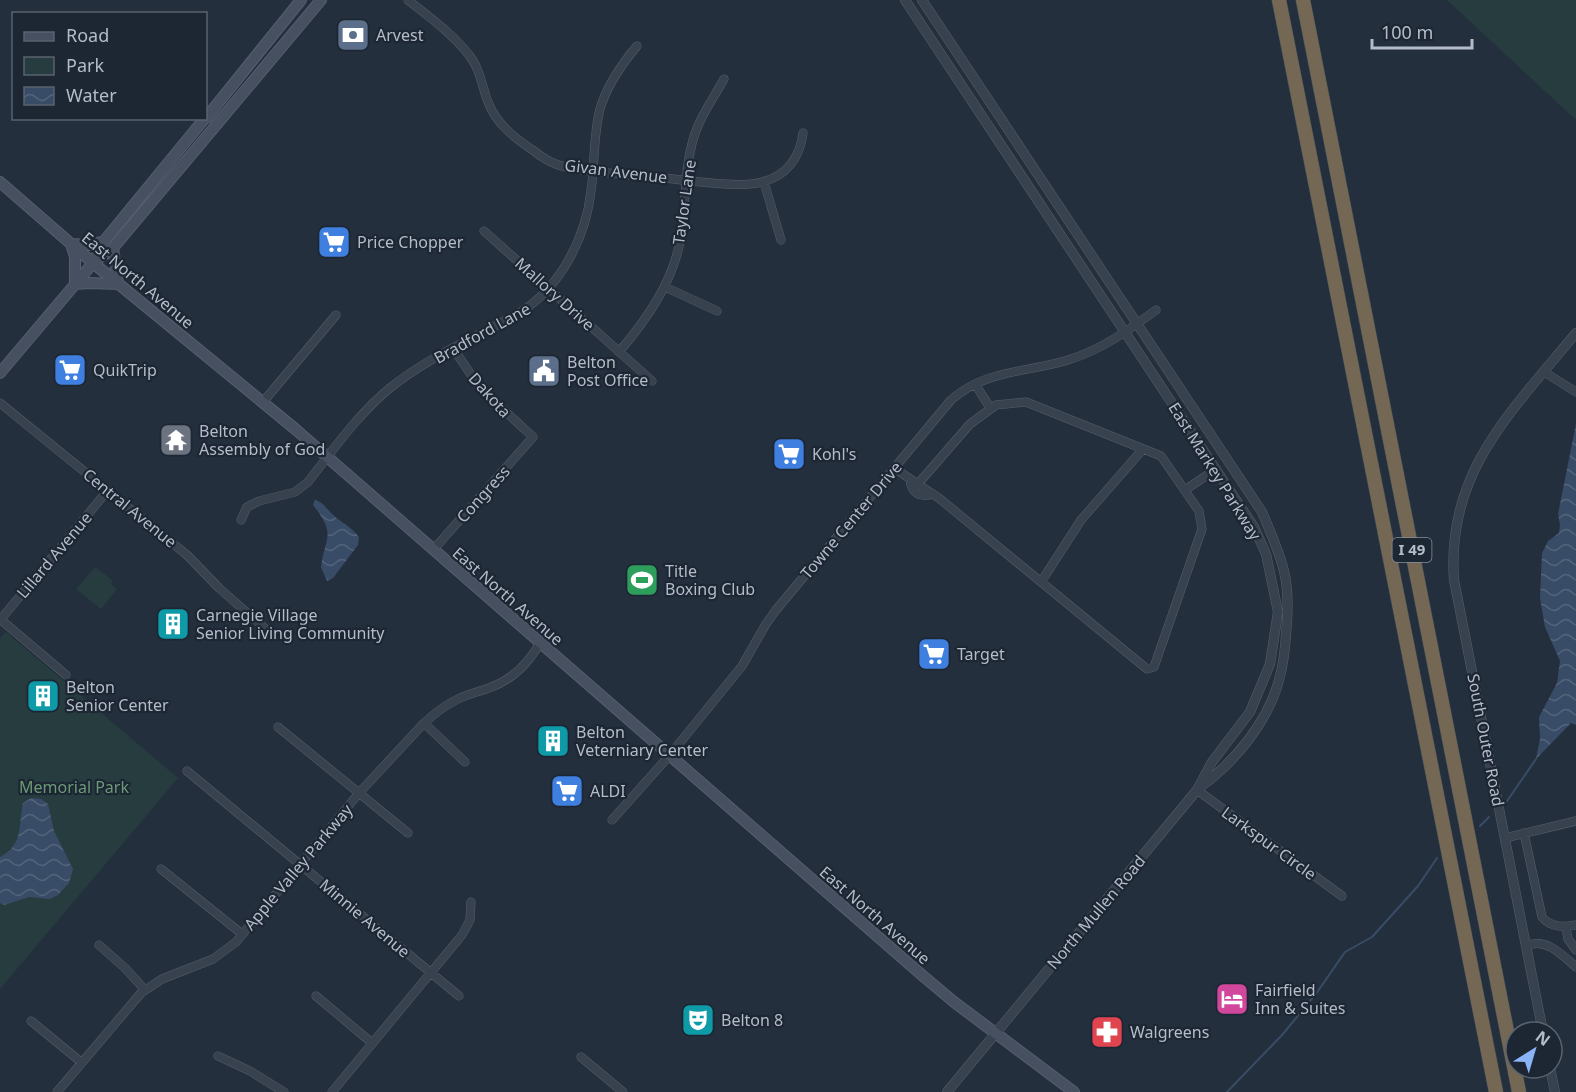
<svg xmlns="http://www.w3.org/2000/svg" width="1576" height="1092" viewBox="0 0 1576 1092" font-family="'Noto Sans',sans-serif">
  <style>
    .green { fill: #263c3f }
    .water { fill: url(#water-waves) }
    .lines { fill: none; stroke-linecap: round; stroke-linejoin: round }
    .stream { stroke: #394c67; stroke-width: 2 }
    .minor-casing { stroke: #565f6c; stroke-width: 9 }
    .tertiary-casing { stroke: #565f6c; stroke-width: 10 }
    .secondary-casing { stroke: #565f6c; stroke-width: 12 }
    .motorway-casing { stroke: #434c59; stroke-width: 15 }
    .minor { stroke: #38414e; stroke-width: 8 }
    .tertiary { stroke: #38414e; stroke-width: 9 }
    .secondary { stroke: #465061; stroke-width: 10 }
    .motorway { stroke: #746855; stroke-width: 14 }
    .labels { text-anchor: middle; stroke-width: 4.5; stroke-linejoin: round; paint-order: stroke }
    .shield { fill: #1d2633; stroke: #878f9c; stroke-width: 1.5 }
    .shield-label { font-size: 15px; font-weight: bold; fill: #b4bcc9 }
    .poi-label { font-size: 16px; fill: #b4bcc9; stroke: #1d2633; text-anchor: start }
    .street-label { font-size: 16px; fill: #b4bcc9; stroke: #1d2633 }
    .park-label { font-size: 16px; fill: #6b9a76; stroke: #1d2633 }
  </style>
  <defs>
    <pattern id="water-waves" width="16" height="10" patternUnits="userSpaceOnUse" patternTransform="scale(1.5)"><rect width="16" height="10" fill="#394c67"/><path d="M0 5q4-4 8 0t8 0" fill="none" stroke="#53647b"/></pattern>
  </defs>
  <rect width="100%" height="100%" fill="#242f3e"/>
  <path class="green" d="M1447,0H1576V120Z
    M95,567L113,581L111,584L117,589L101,609L76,589Z
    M6,632L178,778L0,989V638Z"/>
  <path class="water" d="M1576,424V725L1571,723L1536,759L1540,739L1539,717L1557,683L1560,661L1545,627L1540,598L1542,553L1548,541L1559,533L1560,525L1558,514Z
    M315,500C324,503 325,507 331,513C340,522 351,526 359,537L358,545L333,578L327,581L321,567C325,536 337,535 313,505Z
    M31,798L41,799L48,804L54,831L73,869L69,883L58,895L50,899L29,897L4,905L0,903V857C24,844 18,826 23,803Z"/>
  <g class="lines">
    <path class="stream" d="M1505,804L1536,759
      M1480,826L1489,817
      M1227,1092L1283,1034L1318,991L1345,952L1372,937L1418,886L1437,858"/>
    <g class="minor-casing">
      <path id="minor" d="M408,0C429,17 453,34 469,55C480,68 482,87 488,102C496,124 515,138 534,151C541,157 553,164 562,166C591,173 623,174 653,177C681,179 737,189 762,182C787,176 800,157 803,133
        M764,182L781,240
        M484,231L652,381
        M665,287L717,311
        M619,352C647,319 674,281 681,236C686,204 684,171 693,140C699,118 713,99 724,79
        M1544,372L1576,392
        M975,384L991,409
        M263,402L336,315
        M0,403L187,555L219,588L255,620
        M894,468L940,499L1147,669L1154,667L1202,529L1199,511L1161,456L1026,402L996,405L970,424L917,485
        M910,479C911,493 919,498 933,494
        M1185,490L1216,469
        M241,520L247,507L259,501L295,492L308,482C333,450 358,414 390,388C429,356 478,337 522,311C561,286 586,237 591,191C595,164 593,136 600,109C607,85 621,65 637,46
        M433,550L533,437L480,388L453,348
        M1041,582L1081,520L1143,449
        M0,619L66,675
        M1,619L108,490
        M258,622L271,634
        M424,723L465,762
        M278,727L408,833
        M187,771L459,996
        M1197,790L1342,896
        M612,820L669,756L742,666L766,624L776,610L951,400C986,369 1026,373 1068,360C1101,350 1129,330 1156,310
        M1524,833L1542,917C1551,928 1564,927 1576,925
        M1505,838L1576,821
        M161,869L242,934
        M1566,927L1568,939L1576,950
        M99,945L125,968L145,990
        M1526,946C1546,937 1561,954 1576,967
        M316,996L372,1043
        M31,1021L81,1062
        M218,1056L250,1071L284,1092
        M581,1057L623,1092
        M57,1092L141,993L162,979L213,959L236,942L359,793L424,723C434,714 445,705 458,699C468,694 478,692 489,688C512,680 528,664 540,643
        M332,1092L462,935L470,920L471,902"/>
    </g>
    <g class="tertiary-casing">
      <path id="tertiary" d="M905,0L1254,527L1266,554L1278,612L1270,664L1250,712L1212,762L1197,790L947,1092
        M922,0L1262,512C1270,531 1279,551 1284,571C1289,592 1288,615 1286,635C1285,650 1283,666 1279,680C1268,722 1234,763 1199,788
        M1543,1032L1454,580C1446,471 1513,410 1576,333
        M1550,1068L1555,1092"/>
    </g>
    <g class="secondary-casing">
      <path id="secondary" d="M206,118L301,0
        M0,182L93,263L294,428L923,976L954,1002L1074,1092
        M105,241L90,245L71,244L75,257V284L89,283L118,284L113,248
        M93,263L113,248L321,0
        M0,373L93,263L105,240L205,118"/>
    </g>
    <g class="motorway-casing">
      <path id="motorway" d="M1279,0L1496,1092
        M1303,0L1519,1092"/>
    </g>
    <use href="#minor" class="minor"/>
    <use href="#tertiary" class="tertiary"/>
    <use href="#secondary" class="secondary"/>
    <use href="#motorway" class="motorway"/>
  </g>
  <defs>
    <g id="bank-square" transform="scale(1.725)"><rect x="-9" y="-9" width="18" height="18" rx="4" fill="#5c6f8a" stroke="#1d2633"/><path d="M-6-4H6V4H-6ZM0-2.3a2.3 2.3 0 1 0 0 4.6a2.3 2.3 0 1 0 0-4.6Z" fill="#fff"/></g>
    <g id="supermarket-square" transform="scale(1.725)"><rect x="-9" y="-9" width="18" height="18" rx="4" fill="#3f7fe0" stroke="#1d2633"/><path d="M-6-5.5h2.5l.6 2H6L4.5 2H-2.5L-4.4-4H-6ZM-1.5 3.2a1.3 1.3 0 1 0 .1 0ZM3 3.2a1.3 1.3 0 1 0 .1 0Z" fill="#fff"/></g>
    <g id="civic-square" transform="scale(1.725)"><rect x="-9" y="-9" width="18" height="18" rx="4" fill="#5c6f8a" stroke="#1d2633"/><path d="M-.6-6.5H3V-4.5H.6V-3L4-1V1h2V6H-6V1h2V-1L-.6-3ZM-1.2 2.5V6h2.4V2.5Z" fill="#fff"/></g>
    <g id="temple-square" transform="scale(1.725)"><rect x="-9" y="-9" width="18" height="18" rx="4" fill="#6b7280" stroke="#1d2633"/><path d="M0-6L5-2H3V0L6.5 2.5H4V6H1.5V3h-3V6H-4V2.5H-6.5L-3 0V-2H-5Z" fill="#fff"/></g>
    <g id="stadium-square" transform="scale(1.725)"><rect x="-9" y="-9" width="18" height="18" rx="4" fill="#2e9e5b" stroke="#1d2633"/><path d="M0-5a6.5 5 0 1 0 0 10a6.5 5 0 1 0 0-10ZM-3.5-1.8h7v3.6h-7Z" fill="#fff"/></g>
    <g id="building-square" transform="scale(1.725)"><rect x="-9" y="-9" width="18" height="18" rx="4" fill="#0f9aa8" stroke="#1d2633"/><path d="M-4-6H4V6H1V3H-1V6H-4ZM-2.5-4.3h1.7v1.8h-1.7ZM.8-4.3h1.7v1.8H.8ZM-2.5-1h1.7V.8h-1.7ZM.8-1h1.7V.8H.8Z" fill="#fff"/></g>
    <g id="hotel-square" transform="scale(1.725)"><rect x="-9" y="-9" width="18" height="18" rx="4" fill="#d1479c" stroke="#1d2633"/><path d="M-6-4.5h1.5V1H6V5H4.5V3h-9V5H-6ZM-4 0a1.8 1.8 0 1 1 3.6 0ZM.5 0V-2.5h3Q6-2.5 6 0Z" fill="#fff"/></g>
    <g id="theatre-square" transform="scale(1.725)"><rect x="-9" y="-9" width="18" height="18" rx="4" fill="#0f9aa8" stroke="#1d2633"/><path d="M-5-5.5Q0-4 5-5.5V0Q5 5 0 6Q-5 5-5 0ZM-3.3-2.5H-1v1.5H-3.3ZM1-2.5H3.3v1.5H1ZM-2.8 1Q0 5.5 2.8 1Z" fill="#fff"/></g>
    <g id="pharmacy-square" transform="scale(1.725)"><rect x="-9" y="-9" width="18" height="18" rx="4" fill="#e0444e" stroke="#1d2633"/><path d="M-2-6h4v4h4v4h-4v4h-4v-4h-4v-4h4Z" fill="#fff"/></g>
  </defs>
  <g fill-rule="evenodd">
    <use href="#bank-square" x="353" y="35"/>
    <use href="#supermarket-square" x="334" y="242"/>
    <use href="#supermarket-square" x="70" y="370"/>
    <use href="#civic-square" x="544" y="371"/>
    <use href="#temple-square" x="176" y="440"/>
    <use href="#supermarket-square" x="789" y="454"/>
    <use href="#stadium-square" x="642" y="580"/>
    <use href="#building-square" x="173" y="624"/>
    <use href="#supermarket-square" x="934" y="654"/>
    <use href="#building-square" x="43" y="696"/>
    <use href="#building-square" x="553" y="741"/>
    <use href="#supermarket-square" x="567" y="791"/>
    <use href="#hotel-square" x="1232" y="999"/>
    <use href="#theatre-square" x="698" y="1020"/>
    <use href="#pharmacy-square" x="1107" y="1032"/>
  </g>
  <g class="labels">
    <rect class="shield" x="1392.5" y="538" width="39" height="24" rx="4.5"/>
    <g class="shield-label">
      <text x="1412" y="555">I 49</text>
    </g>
    <g class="poi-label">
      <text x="376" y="41">Arvest</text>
      <text x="357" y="248">Price Chopper</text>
      <text x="567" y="368">Belton<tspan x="567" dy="18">Post Office</tspan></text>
      <text x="93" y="376">QuikTrip</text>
      <text x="199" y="437">Belton<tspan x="199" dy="18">Assembly of God</tspan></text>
      <text x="812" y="460">Kohl's</text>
      <text x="665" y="577">Title<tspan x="665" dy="18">Boxing Club</tspan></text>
      <text x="196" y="621">Carnegie Village<tspan x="196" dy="18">Senior Living Community</tspan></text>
      <text x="957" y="660">Target</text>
      <text x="66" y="693">Belton<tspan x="66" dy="18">Senior Center</tspan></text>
      <text x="576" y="738">Belton<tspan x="576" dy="18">Veterniary Center</tspan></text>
      <text x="590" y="797">ALDI</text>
      <text x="1255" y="996">Fairfield<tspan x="1255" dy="18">Inn &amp; Suites</tspan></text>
      <text x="721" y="1026">Belton 8</text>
      <text x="1130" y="1038">Walgreens</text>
    </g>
    <g class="street-label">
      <text transform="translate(616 171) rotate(7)" y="6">Givan Avenue</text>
      <text transform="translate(684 202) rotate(-82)" y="6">Taylor Lane</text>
      <text transform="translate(138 280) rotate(40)" y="6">East North Avenue</text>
      <text transform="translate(555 294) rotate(42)" y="6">Mallory Drive</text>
      <text transform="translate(482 333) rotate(-29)" y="6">Bradford Lane</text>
      <text transform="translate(490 395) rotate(48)" y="6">Dakota</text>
      <text transform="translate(1215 471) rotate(58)" y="6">East Markey Parkway</text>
      <text transform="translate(483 494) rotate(-48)" y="6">Congress</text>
      <text transform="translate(130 508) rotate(39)" y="6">Central Avenue</text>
      <text transform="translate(851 520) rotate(-50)" y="6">Towne Center Drive</text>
      <text transform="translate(54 555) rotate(-50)" y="6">Lillard Avenue</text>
      <text transform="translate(508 596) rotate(41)" y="6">East North Avenue</text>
      <text transform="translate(1486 740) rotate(79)" y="6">South Outer Road</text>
      <text transform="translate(1269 843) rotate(36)" y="6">Larkspur Circle</text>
      <text transform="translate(298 867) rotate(-50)" y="6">Apple Valley Parkway</text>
      <text transform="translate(1096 912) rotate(-50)" y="6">North Mullen Road</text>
      <text transform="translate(875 915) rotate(41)" y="6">East North Avenue</text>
      <text transform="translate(365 918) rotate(40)" y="6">Minnie Avenue</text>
    </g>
    <g class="park-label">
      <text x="74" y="793">Memorial Park</text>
    </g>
  </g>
  <rect x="12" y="12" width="195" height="108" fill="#1d2633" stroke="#59626f" stroke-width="1.5"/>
  <rect x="24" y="32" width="30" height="9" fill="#465061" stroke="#59626f" stroke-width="1.5"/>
  <text x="66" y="42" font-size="18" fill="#b4bcc9">Road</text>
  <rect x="24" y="57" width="30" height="18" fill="#263c3f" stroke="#59626f" stroke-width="1.5"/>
  <text x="66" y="72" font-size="18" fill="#b4bcc9">Park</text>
  <rect x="24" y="87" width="30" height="18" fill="url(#water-waves)" stroke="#59626f" stroke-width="1.5"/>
  <text x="66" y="102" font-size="18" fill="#b4bcc9">Water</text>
  <g transform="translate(1534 1050) rotate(37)"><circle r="28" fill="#1d2633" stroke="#59626f" stroke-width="1.5"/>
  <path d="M0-4.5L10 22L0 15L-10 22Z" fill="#8ab4f8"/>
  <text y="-9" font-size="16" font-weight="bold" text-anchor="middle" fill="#b4bcc9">N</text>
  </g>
  <path d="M1372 39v9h100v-9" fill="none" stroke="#b4bcc9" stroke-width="3"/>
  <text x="1381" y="39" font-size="18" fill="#b4bcc9" stroke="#1d2633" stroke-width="4.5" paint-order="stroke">100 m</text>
</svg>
